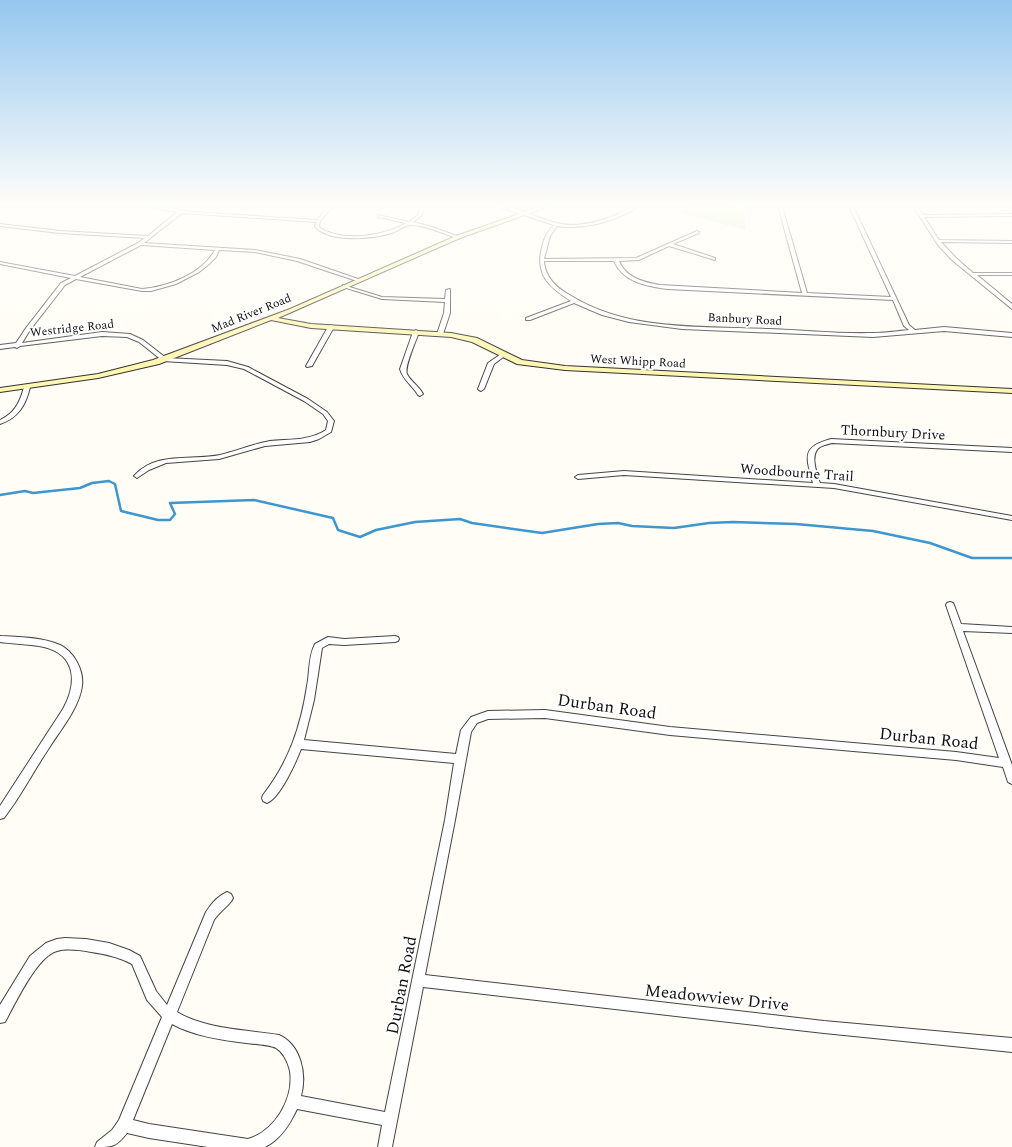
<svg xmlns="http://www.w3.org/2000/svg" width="1012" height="1147" viewBox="0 0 1012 1147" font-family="Spectral,serif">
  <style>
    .green { fill: #d5ebbd }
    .pitch { fill: #e6f2cf }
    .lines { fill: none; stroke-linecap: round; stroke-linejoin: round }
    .stream { stroke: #3f96cf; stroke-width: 2.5 }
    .street-casing { stroke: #444; stroke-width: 2 }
    .secondary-casing { stroke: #333; stroke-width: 2 }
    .street { fill: #fff; fill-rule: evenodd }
    .secondary { fill: #fff6b0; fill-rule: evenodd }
    .labels { text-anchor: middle; stroke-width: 4; stroke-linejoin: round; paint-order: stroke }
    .far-street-label { font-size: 12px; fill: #111; stroke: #fff }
    .street-label { font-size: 14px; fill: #111; stroke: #fff }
    .near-street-label { font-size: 17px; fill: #111; stroke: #fff }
  </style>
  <rect width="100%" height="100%" fill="#fffdf5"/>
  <path class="green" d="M689,206H743L746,230L680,213Z"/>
  <path class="pitch" d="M728,206H739L741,221H729Z"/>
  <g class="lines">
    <path class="stream" d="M0,495L25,491L33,493L80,488L92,483L109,481L115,484L121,511L158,520H170L175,514L170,503L254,500L333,518L338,530L360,537L376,530L415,522L460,519L472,523L542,533L598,524L618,523L632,526L674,528L709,523L733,522L796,524L873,531L930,543L972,558H1012"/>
    <g class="street-casing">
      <path id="street" d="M0,206H2V207L0,208Z
        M141,206H155L192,212L317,220L328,206H333L320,221L319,227C341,243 384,236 406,223L378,217V215L409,222L418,215L420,206H424L422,215L413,222L429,226L460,237L456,238C443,233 427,226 412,225C406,224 398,231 392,233C372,239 331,243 315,227L316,222L182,213L144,243L255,250L300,259L361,280L357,281L297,261L255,252L219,250L216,257L208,265L199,272L176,284L151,291H142L76,279L65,285L30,330L22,343L102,332L130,334L143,340L166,358L227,361L248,367L308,399L327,412L334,421L331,432L319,439L310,442L265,446L219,459L166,463L149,470L137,478L134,476C156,451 191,461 220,455C237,451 253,444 270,441C289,439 309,441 326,430L328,421L323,414L304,401L244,369L227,365L163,361L139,342L127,337L102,336L20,346L17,348L15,347L0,349V345L16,343L26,328L61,283L71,278L0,264V262L75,276L138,243L145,238L60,233L0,226V224L60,231L148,236L177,212ZM141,245L215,250C202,274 168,287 142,289L80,277Z
        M497,206C523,206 545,225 572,225C586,225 600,221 614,216C622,212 630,206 640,206C615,221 586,230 557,226L550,236L544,259L636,258L697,231L699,232V233L673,244L715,258V260L669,246L639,260L619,261C626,278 643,282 660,285L802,293L778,206H782L807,293L891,297L849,206H853L909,325L915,330L944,327L1012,333V337L944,331L873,337L682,329L629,322L602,315L574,303L530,320H526V318L571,301C549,287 535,275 542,247C544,239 547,231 554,225ZM544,261H614C623,282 646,286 667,289L893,300L904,326L909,330C897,331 885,333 873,333C838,334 803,330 769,329C702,326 627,332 568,294C556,287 545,277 544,261Z
        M913,206H917L923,215L1012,214V216L924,217L939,240L1012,241V243L941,242L956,258L973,273H1012V275H977L1012,304V309L952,260L938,245Z
        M343,285L382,297L445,299L446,290L450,289V313L443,334L440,336L437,334L444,313L445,302L382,299L343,287Z
        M331,325L334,327L312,366L307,367L306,366L328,327Z
        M416,330L419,332C416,341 404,367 407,374C411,382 419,386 423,394L420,396L418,395C413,386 403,380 400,369L413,332Z
        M501,354L506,355L494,364L484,389L481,391L479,390L478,389L488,363Z
        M27,385L30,387C26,405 18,418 0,424V420C15,413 20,402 24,387Z
        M831,439L1012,448V452L832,443C828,444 823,445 820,447C809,454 817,474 820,483L834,484L1012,516V520L834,488L624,475L578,479L575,477L578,475L624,471L813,483C806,457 801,447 831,439Z
        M950,602L953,603L954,605L961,624L1012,627V633L963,631L1012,765V784L1008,782L1003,767L956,760L670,735L545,718L488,719L477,723L471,732L455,820L425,975L824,1021L1012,1038V1052L824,1033L423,987L392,1147H378L382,1125L297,1109C290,1124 281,1139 265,1147H208L149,1138L127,1133C116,1147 113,1147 95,1147L97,1142L112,1130L119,1120L162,1017L147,1000L132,964C119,957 105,954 91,952C80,950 67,948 57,951C37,956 15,1004 5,1022L0,1023V1005L30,956L46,943L57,939L65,938L86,939L109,943L129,950L140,956L156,991L167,1005L206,912C211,904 218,896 227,892L231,894L233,898C230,905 220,911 214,920L177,1012C205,1029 247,1030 279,1035C301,1045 307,1074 301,1096L385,1112L445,820L454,763L301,749C296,762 280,798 267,803L263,801L262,798L263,795C289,762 301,726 307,686C310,672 308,657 315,644L328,637L344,639L395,636L398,637L399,639L398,641L395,642L344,645L329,644L322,648L314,700L304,740L456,754L461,730L471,717L488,711L545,710L670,727L956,752L999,758L946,605L947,603ZM172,1024C194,1036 221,1040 246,1043C254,1044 270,1045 276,1048C284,1053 288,1063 290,1071C294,1099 275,1131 248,1139L149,1124L133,1120Z
        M0,636C20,637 41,637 60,645C74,652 84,670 82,686C79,708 61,729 49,748C37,766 26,786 14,804L4,818L0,819V806L63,709C77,684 77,655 44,647C30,644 15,644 0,642Z"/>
    </g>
    <g class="secondary-casing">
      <path id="secondary" d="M541,206H550L460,238L278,318L311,324L451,333L477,338L522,360L565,366L1012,389V393L565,370L517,364L472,342L451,337L311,328L271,320L159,364L98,378L0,392V388L98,374L153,360L290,309L456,236Z"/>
    </g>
    <use href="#street" class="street"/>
    <use href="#secondary" class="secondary"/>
  </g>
  <linearGradient id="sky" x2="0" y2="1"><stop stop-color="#95c6ee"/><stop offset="0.56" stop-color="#fffefa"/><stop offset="1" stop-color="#fffefa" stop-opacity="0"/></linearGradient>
  <rect width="1012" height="367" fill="url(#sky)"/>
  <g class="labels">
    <g class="far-street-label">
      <text transform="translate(251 313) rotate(-22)" y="4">Mad River Road</text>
      <text transform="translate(745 319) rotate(3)" y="4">Banbury Road</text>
      <text transform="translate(72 328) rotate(-6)" y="4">Westridge Road</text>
      <text transform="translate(638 361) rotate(3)" y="4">West Whipp Road</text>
    </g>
    <g class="street-label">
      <text transform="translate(893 432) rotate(3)" y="5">Thornbury Drive</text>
      <text transform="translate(797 472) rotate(4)" y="5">Woodbourne Trail</text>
    </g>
    <g class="near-street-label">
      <text transform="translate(607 706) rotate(8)" y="6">Durban Road</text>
      <text transform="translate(929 738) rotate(6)" y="6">Durban Road</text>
      <text transform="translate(401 985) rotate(-79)" y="6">Durban Road</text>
      <text transform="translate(717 997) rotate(6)" y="6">Meadowview Drive</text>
    </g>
  </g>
</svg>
